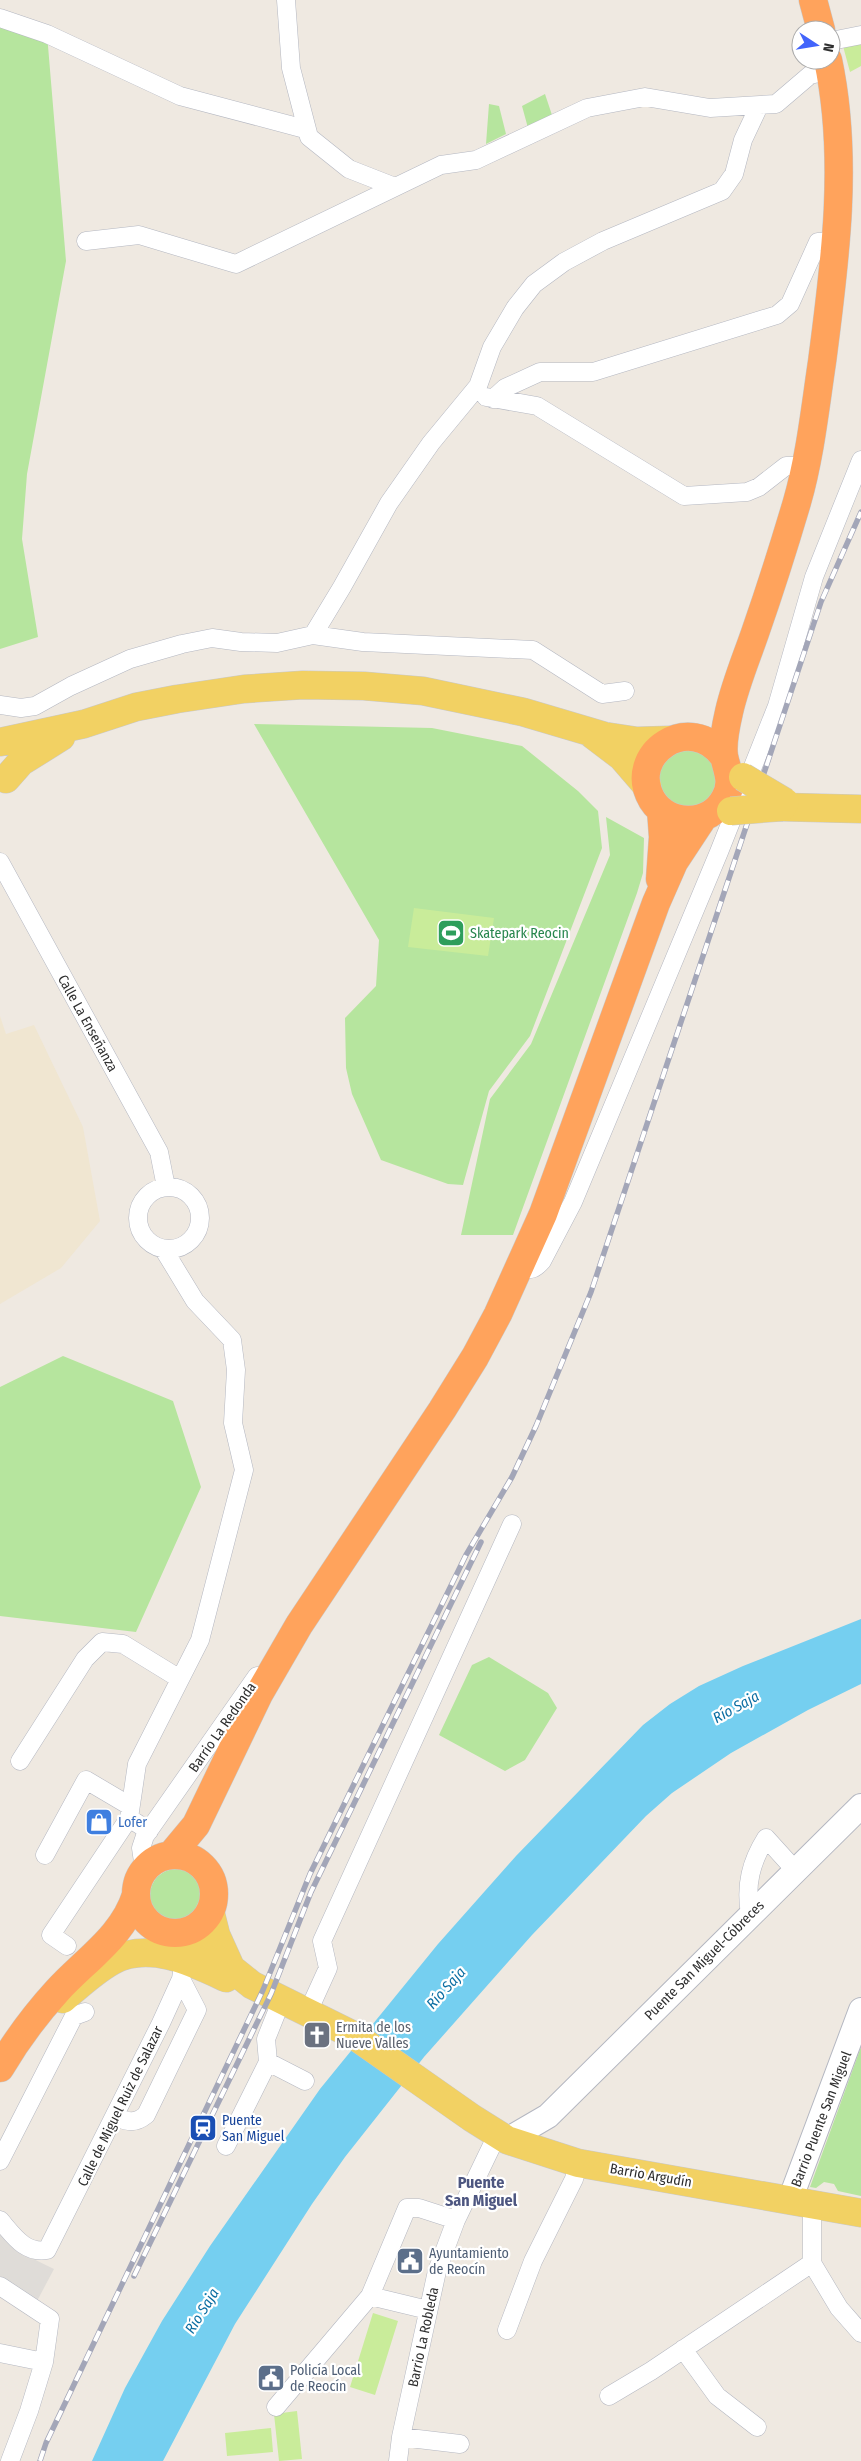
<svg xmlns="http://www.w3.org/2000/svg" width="861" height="2461" viewBox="0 0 861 2461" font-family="'Fira Sans Condensed',sans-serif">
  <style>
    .education { fill: #f0e6d1 }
    .green { fill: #b6e59e }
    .pitch { fill: #c9ec9a }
    .plaza { fill: #dfdcd8 }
    .water { fill: #75cff0 }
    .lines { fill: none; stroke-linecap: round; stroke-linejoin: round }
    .street-casing { stroke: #b4b7c1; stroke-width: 19 }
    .secondary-casing { stroke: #b4b7c1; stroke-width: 26 }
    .primary-casing { stroke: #c9c9c9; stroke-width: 29 }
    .highway-casing { stroke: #c9c9c9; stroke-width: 29 }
    .street { stroke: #fff; stroke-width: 18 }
    .secondary { stroke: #fff; stroke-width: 24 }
    .primary { stroke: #f2d163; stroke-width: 28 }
    .highway { stroke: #ffa35c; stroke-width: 28 }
    .rail-casing { stroke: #a3a6b8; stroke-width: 5.5 }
    .rail { stroke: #fff; stroke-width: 4; stroke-dasharray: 11; stroke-linecap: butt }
    .primary-bridge-casing { stroke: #c9c9c9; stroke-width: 29; stroke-linecap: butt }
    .primary-bridge { stroke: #f2d163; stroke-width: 28 }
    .labels { text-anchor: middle; stroke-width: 4.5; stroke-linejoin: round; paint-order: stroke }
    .leisure-label { font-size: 14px; fill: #27864d; stroke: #fff; text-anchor: start }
    .street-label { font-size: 14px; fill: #2e2e2e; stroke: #fff }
    .shop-label { font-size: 14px; fill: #366cbe; stroke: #fff; text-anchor: start }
    .worship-label { font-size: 14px; fill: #5b616d; stroke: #fff; text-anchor: start }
    .transit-label { font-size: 14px; fill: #164399; stroke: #fff; text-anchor: start }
    .service-label { font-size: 14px; fill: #4e5e75; stroke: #fff; text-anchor: start }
    .water-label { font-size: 15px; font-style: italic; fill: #0d6fa3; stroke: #fff }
    .quarter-label { font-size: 16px; font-weight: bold; fill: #4d5680; stroke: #fff }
  </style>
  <rect width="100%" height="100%" fill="#efe9e1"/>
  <path class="education" d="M0,1016L6,1034L34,1025L83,1127L100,1221L61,1268L0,1304Z"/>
  <path class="green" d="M0,19L47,34L66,261L27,474L22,539L38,637L0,649Z
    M545,94L553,118L528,128L522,106Z
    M489,104L499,106L506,134L486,144Z
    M254,724L432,728L522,746L578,791L598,811L602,848L530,1036L489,1091L463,1185L448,1184L381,1160L352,1094L346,1068L345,1018L376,986L379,940Z
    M694,746L720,767L716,798L689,812L662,799C656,756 654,761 694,746Z
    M606,817L644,838L643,873L637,893L513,1235H461L490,1099L531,1044L610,855Z
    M63,1356L173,1401L201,1487L136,1632L0,1616V1387Z
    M489,1657L548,1693L557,1708L525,1760L505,1771L439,1735L472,1665Z
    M150 1895a26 26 0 1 1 52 0a26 26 0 1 1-52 0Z
    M861,2047V2196L838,2191L834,2184L824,2182L816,2188L810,2187Z"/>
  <path class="pitch" d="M861,40V66L850,72L843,46Z
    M414,908L494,918L488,956L408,947Z
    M373,2313L398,2321L375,2395L350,2387Z
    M297,2411L302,2459L279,2461L274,2414Z
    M271,2428L273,2452L227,2456L225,2433Z"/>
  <path class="plaza" d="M0,2230L15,2250L54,2269L37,2301L0,2276Z"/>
  <path class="water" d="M861,1619V1684L808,1710L731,1753L672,1793L646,1816L532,1935L424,2057L345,2157L312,2204L235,2324L163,2461H92L125,2388L162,2321L210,2246L320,2089L438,1944L516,1856L643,1725L670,1704L699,1686L743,1666Z"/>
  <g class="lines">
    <g class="street-casing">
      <path id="street" d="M286,0L291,68L309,137L349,169L395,187
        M0,18L47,34L180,96L305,129
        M831,41L861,35
        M86,241L139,235L236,264L441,165L476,160L587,108L645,97L710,108L776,104L810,75L830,70
        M486,397L537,406L684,496L747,492L759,487L786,466H806
        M493,399L505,388L540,372H593L777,315L790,304L818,242L835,241
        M313,635L363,642L533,650L602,694L625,691
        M0,705L21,708L35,706L71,686L130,659L182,644L212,638L241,642L277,643L313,635L342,587L389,503L431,443L478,386L492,347L515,308L534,284L564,262L603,241L722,191L734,174L743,140L759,106
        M0,862L159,1152L166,1187
        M138 1218a31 31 0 1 1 62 0a31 31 0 1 1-62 0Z
        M520,1268C531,1271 535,1269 542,1261L573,1202L719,852L777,706L814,577L861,460
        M20,1761L85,1659L102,1642L123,1644L180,1679
        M149,1831L129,1818L137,1764L200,1640L244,1470L233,1423L236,1370L232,1340L195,1301L164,1250
        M45,1855L86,1780L130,1806
        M144,1869L141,1848L145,1836L257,1676
        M750,1914C745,1885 751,1862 766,1838L795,1870
        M67,1946L51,1935L129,1818
        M282,1999L266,2039L268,2062L305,2081
        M308,2012L328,1968L322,1941L512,1524
        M115,2117C128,2122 135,2124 146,2115L197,2010L181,1979
        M226,2146L268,2062
        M0,2161L74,2016L85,2012
        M812,2204V2263L839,2308L861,2333
        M0,2220C13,2235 25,2254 47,2250L161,2023L181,1979L185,1952
        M0,2286L50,2319L44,2362L0,2353
        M370,2296L428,2310
        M507,2330L533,2261L574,2179L578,2163
        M683,2349L717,2396L757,2427
        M609,2396L651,2371L812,2263
        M276,2407L370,2296L407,2208H419L456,2220
        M401,2437L460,2444
        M10,2461L29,2411L44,2362
        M398,2461L401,2437L437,2271L456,2220L497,2135"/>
    </g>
    <g class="secondary-casing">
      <path id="secondary" d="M507,2140L548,2116L861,1806
        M790,2200L861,2010"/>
    </g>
    <g class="primary-casing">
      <path id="primary" d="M593,735L622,757L647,786
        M0,742L84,724L136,707L177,699L244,689L303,685L364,686L423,691L523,712L604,736L637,741L670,740
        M6,779L21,762L61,737
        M782,807L861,809
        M210,1911L216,1935L230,1966
        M179,1933L212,1953L252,1985L355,2036L472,2118L507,2140L578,2163L861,2213
        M63,1999C78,1986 94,1971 112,1961C149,1941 192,1962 226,1978"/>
    </g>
    <g class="highway-casing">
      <path id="highway" d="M813,0L821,30
        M724,757C691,710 625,754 652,800C669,827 710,826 725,798C734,782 727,771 724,756C722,743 726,725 729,712C735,685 746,659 755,633C770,590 784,546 797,502C810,457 815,409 822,362C835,263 849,159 828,60
        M660,879L663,837L661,810
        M136 1894a39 39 0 1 1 78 0a39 39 0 1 1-78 0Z
        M171,1855L196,1825L259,1694L299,1625L442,1410L475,1357L498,1314L543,1214L656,903L674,862L703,818
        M0,2068C16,2041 36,2014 57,1991C85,1960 123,1937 136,1895"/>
    </g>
    <use href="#street" class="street"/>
    <use href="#secondary" class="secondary"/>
    <use href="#primary" class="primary"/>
    <use href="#highway" class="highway"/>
    <g class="rail-casing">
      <path id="rail" d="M134,2276L271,1994L311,1892L481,1542
        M40,2461L46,2443L263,1990L310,1874L466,1555L512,1477L536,1426L591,1292L821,602L861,512"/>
    </g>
    <use href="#rail" class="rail"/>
    <g class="primary-bridge-casing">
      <path id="primary-bridge" d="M743,777L785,802
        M731,811L782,807"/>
    </g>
    <use href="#primary-bridge" class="primary-bridge"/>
  </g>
  <defs>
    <g id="stadium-square" transform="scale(1.4375)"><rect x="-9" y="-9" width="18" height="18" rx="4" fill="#2e9e5b" stroke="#fff"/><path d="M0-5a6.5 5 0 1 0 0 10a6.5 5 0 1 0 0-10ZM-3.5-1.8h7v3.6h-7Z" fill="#fff"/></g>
    <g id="shop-square" transform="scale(1.4375)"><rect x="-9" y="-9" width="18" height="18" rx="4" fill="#3f7fe0" stroke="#fff"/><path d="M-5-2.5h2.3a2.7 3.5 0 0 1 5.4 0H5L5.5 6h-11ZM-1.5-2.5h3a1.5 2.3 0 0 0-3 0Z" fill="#fff"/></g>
    <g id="church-square" transform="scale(1.4375)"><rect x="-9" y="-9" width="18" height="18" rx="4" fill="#6b7280" stroke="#fff"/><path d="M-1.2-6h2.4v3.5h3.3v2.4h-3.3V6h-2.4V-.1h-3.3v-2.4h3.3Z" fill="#fff"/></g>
    <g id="station-square" transform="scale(1.4375)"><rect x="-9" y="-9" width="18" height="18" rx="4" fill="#1a4fb4" stroke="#fff"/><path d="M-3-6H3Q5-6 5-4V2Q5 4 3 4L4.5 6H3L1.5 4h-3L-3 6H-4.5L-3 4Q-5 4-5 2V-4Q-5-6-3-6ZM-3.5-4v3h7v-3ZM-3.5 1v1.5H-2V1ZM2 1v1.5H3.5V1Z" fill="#fff"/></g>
    <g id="civic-square" transform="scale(1.4375)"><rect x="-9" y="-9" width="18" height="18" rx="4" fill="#5c6f8a" stroke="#fff"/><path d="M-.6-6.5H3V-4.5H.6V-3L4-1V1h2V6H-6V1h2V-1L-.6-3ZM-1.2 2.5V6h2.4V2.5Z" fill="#fff"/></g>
  </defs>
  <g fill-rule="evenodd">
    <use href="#stadium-square" x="451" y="933"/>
    <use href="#shop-square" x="99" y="1822"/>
    <use href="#church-square" x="317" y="2035"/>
    <use href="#station-square" x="203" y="2128"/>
    <use href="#civic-square" x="410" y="2261"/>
    <use href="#civic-square" x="271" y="2378"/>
  </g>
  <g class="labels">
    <g class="leisure-label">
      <text x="470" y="938">Skatepark Reocin</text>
    </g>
    <g class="street-label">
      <text transform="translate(88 1023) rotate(61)" y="5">Calle La Enseñanza</text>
      <text transform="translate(222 1727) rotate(-55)" y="5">Barrio La Redonda</text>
      <text transform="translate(704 1960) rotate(-45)" y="5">Puente San Miguel-Cóbreces</text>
      <text transform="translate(120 2106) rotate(-64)" y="5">Calle de Miguel Ruiz de Salazar</text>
      <text transform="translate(821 2119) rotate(-69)" y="5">Barrio Puente San Miguel</text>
      <text transform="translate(651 2175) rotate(10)" y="5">Barrio Argudín</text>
      <text transform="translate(423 2337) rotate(-78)" y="5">Barrio La Robleda</text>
    </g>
    <g class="shop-label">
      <text x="118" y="1827">Lofer</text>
    </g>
    <g class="worship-label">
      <text x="336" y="2032">Ermita de los<tspan x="336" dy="16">Nueve Valles</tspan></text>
    </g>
    <g class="transit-label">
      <text x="222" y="2125">Puente<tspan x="222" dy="16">San Miguel</tspan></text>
    </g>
    <g class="service-label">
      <text x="429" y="2258">Ayuntamiento<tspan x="429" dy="16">de Reocín</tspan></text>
      <text x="290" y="2375">Policía Local<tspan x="290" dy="16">de Reocín</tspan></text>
    </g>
    <g class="water-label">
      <text transform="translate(736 1707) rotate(-29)" y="5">Río Saja</text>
      <text transform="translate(446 1988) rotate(-48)" y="5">Río Saja</text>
      <text transform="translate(202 2311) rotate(-58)" y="5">Río Saja</text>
    </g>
    <g class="quarter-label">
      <text x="481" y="2188">Puente<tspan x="481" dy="18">San Miguel</tspan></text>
    </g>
  </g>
  <g transform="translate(816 45) rotate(102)"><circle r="24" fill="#ffffff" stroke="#ababab"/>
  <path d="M0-4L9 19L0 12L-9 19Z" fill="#4264fb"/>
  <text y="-8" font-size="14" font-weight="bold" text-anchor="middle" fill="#2e2e2e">N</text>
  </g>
</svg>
